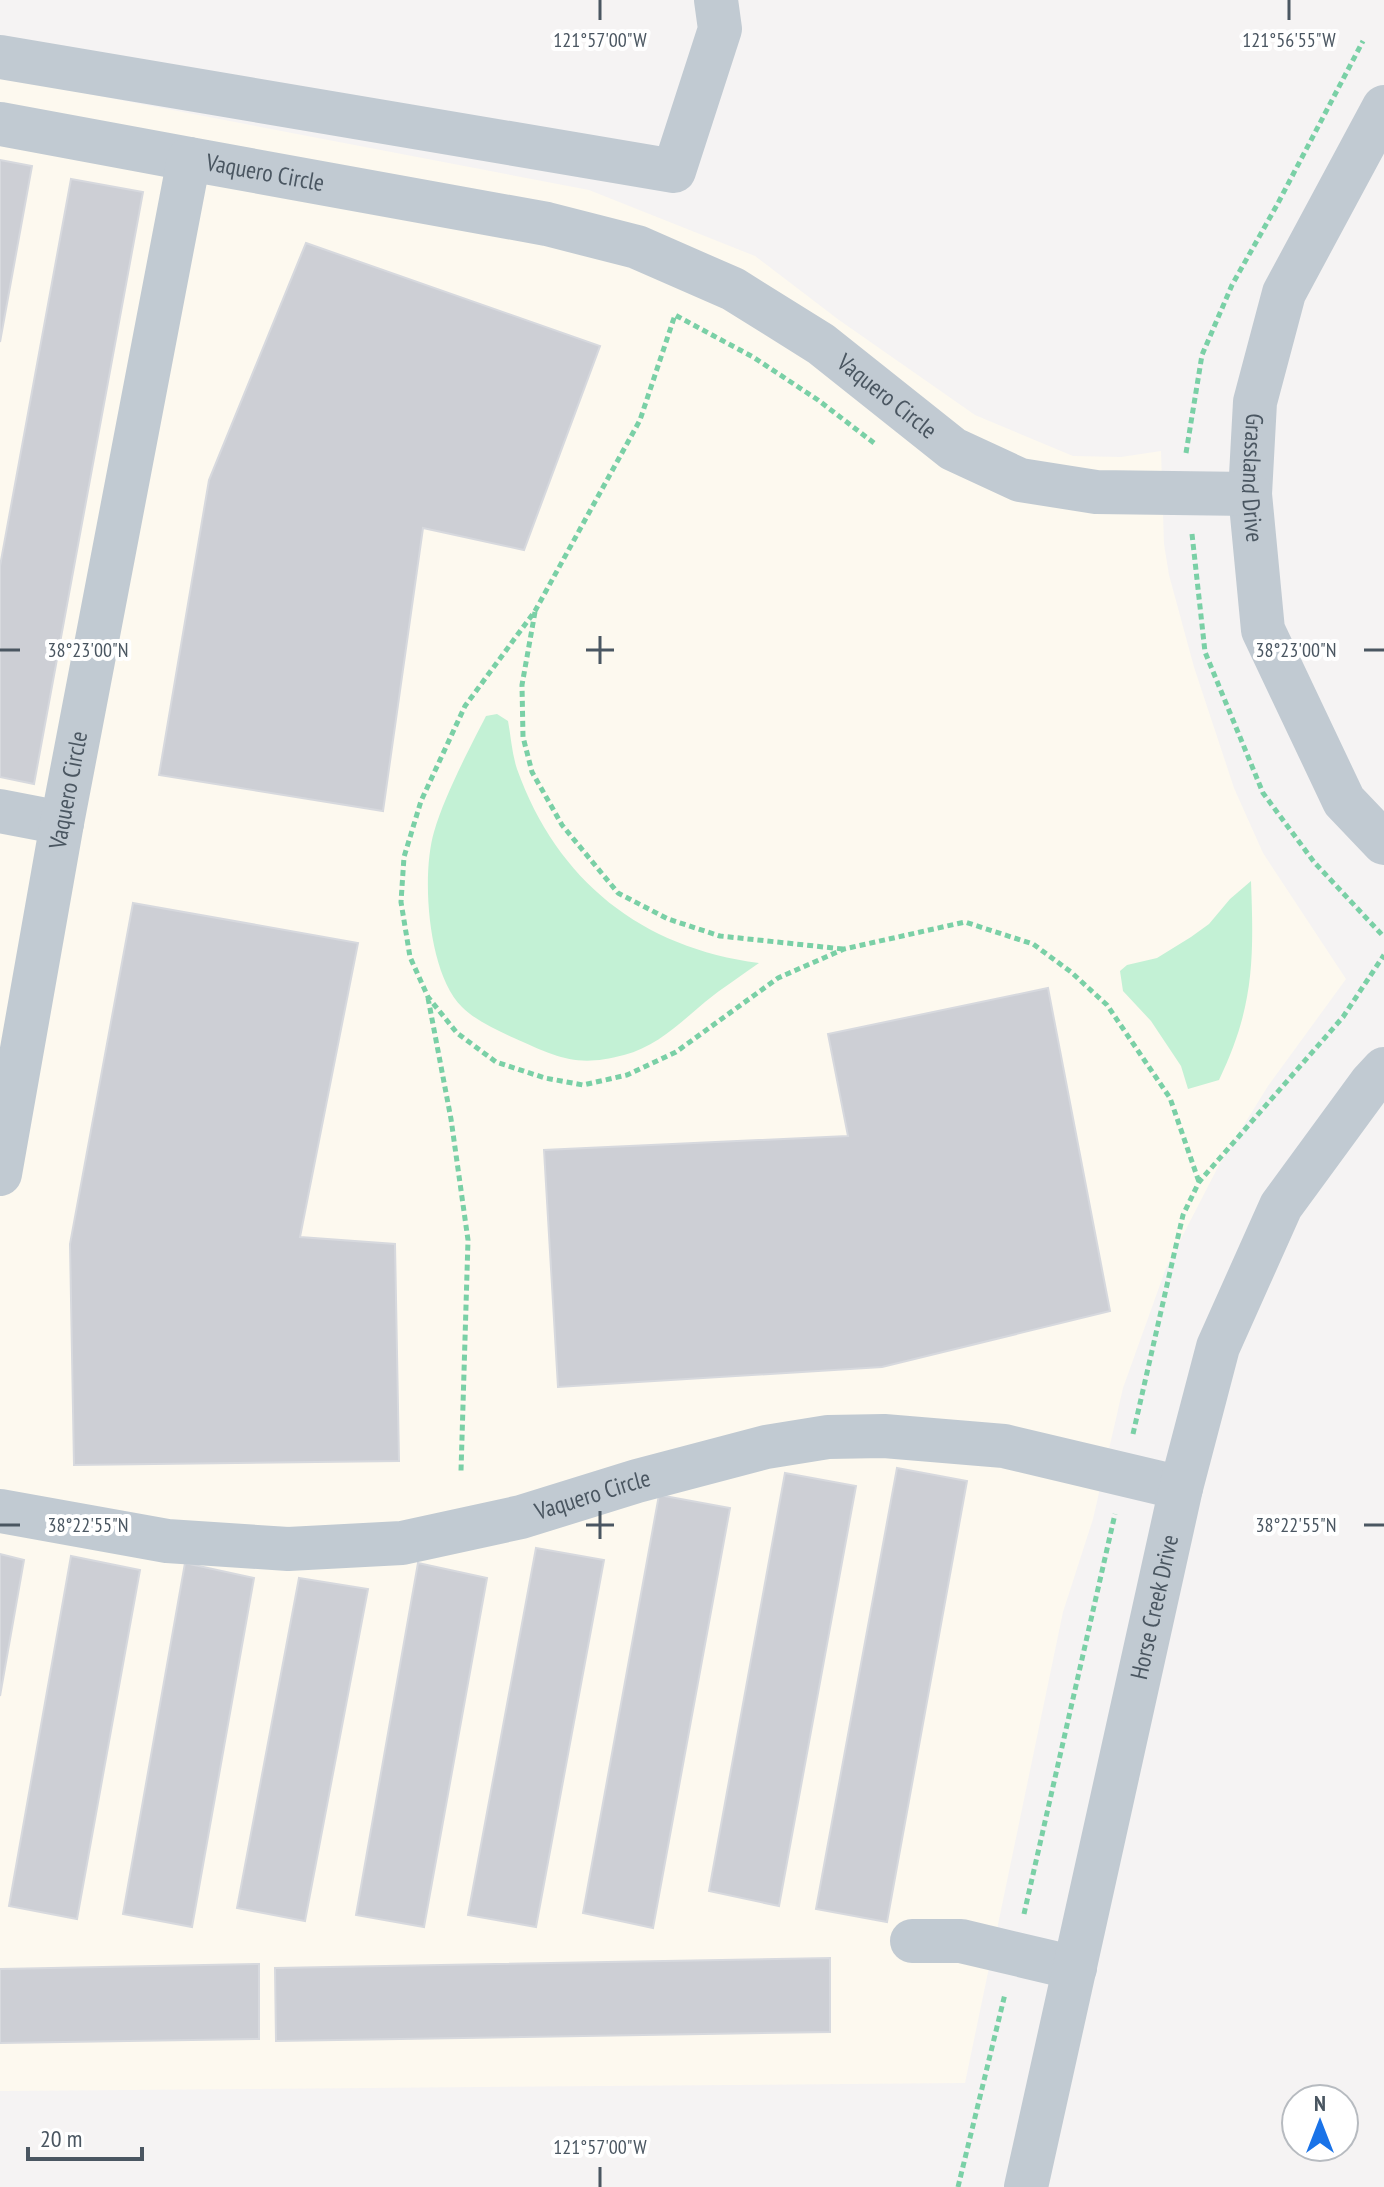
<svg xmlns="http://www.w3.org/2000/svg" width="1384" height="2187" viewBox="0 0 1384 2187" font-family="'PT Sans Narrow',sans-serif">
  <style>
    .commercial { fill: #fdf9ef }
    .green { fill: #c3f1d5 }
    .building { fill: #cdcfd5; stroke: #d7d9de; stroke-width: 2 }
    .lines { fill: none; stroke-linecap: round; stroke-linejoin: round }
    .path { stroke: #7ad0a6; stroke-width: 5; stroke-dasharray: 6 4; stroke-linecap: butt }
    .minor { stroke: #c1cad2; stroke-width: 44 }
    .ticks { fill: none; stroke: #4a5661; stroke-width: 3 }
    .labels { text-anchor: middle; stroke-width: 8; stroke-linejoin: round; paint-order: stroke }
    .street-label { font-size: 24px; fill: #4a5661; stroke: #fff }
    .ticks-label { font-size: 20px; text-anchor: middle; fill: #4a5661; stroke: #fff; stroke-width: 8; stroke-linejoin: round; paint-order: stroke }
  </style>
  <rect width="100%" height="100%" fill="#f5f3f3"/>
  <path class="commercial" d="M0,77L589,190L755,256L839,320L975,415L1073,456L1121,457L1161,451L1164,544L1169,575L1194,667L1234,788L1263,853L1346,979L1268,1086L1219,1165L1166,1268L1123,1388L1093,1519L1063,1612L965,2083L0,2091Z"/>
  <path class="green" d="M497,714L508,721C511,737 512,754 517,769C557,881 642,948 759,963C741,976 722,988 705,1002C680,1023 656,1047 624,1055C576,1068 557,1057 514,1038C497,1030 476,1021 462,1007C428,974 421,876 434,832C444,797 469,749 486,716Z
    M1251,881C1254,960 1254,1007 1219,1080L1188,1089L1181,1066L1151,1021L1123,991L1120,971L1127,965L1157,958L1191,937L1209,924L1230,899Z"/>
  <path class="building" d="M0,160L32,166L0,342Z
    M71,179L143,192L34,784L0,777V566Z
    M306,243L600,346L524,550L423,528L383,811L159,775L209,480Z
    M133,903L358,943L300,1237L395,1244L399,1461L74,1465L70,1244Z
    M1048,988L1110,1311L882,1367L558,1387L544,1150L848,1136L828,1034Z
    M897,1468L967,1481L887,1922L816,1909Z
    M785,1473L856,1486L779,1906L709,1891Z
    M659,1495L730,1508L653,1928L583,1913Z
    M536,1548L604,1560L536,1927L468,1915Z
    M0,1554L24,1560L0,1696Z
    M71,1556L140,1570L77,1919L9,1906Z
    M185,1563L254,1578L192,1927L123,1914Z
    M418,1563L487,1578L424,1927L356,1915Z
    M299,1578L368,1589L305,1921L237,1908Z
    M830,1958V2032L276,2041L275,1968Z
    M259,1964V2039L0,2043V1969Z"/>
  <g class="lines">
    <path class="path" d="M874,443L818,400L753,357L675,315L640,420L535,611L465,706L421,801L404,857L401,902L410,957L428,997L457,1033L496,1062L545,1078L583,1085L627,1075L676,1052L778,978L844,949L965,922L1033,944L1071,972L1107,1005L1170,1098L1199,1182
      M1186,453L1202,355L1232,285L1277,205L1363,41
      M1192,534L1205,652L1263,793L1314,862L1384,937
      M535,612L522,685L523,737L532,772L562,825L618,893L668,919L720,936L843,949
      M428,998L451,1119L468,1240L461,1471
      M1133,1434L1183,1215L1199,1182L1343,1017L1384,955
      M1024,1914L1115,1514
      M958,2187L1005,1994"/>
    <g class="minor">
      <path d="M0,57L674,171L720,29L716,0"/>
      <path id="s1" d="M1384,107L1284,293L1255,402L1250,494L1263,630L1344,801L1384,843"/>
      <path d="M0,124L189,159"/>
      <path d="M0,811L62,823"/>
      <path id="s2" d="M0,1174L62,823L189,159L547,224L637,247L733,289L821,344L953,449L1020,480L1096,492L1250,494"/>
      <path id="s3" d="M0,1511L167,1541L288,1549L402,1543L521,1517L637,1481L766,1447L828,1437L884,1436L1004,1446L1181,1488"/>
      <path d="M912,1941H961L1075,1968"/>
      <path id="s4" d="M1026,2187L1181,1488L1218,1347L1281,1206L1371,1083L1384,1069"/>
    </g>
  </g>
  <path class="ticks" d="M600,0V20M1289,0V20M600,636V664M0,650H20M586,650H614M1364,650H1384M600,1511V1539M0,1525H20M586,1525H614M1364,1525H1384M600,2167V2187"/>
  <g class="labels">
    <g class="street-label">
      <text dy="8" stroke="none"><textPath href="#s2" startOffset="1110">Vaquero Circle</textPath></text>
      <text dy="8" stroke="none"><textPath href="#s2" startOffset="1782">Vaquero Circle</textPath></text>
      <text dy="8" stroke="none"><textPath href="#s1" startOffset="400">Grassland Drive</textPath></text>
      <text dy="8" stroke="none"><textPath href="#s2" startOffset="390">Vaquero Circle</textPath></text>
      <text dy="8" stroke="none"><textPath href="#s3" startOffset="602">Vaquero Circle</textPath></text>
      <text dy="8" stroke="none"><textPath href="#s4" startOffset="594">Horse Creek Drive</textPath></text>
    </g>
  </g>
  <g class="ticks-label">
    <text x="600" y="47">121°57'00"W</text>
    <text x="1289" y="47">121°56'55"W</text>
    <text x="88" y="657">38°23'00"N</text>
    <text x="1296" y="657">38°23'00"N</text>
    <text x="88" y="1532">38°22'55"N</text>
    <text x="1296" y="1532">38°22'55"N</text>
    <text x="600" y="2154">121°57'00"W</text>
  </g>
  <g transform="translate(1320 2123)"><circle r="38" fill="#ffffff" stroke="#b7bbc0" stroke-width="2"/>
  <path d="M0-6L14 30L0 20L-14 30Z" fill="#1a73e8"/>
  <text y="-12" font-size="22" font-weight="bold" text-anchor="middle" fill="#4a5661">N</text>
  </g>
  <path d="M28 2147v12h114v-12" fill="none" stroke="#4a5661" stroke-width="4"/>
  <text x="40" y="2147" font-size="24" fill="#4a5661" stroke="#ffffff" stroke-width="6" paint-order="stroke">20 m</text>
</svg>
